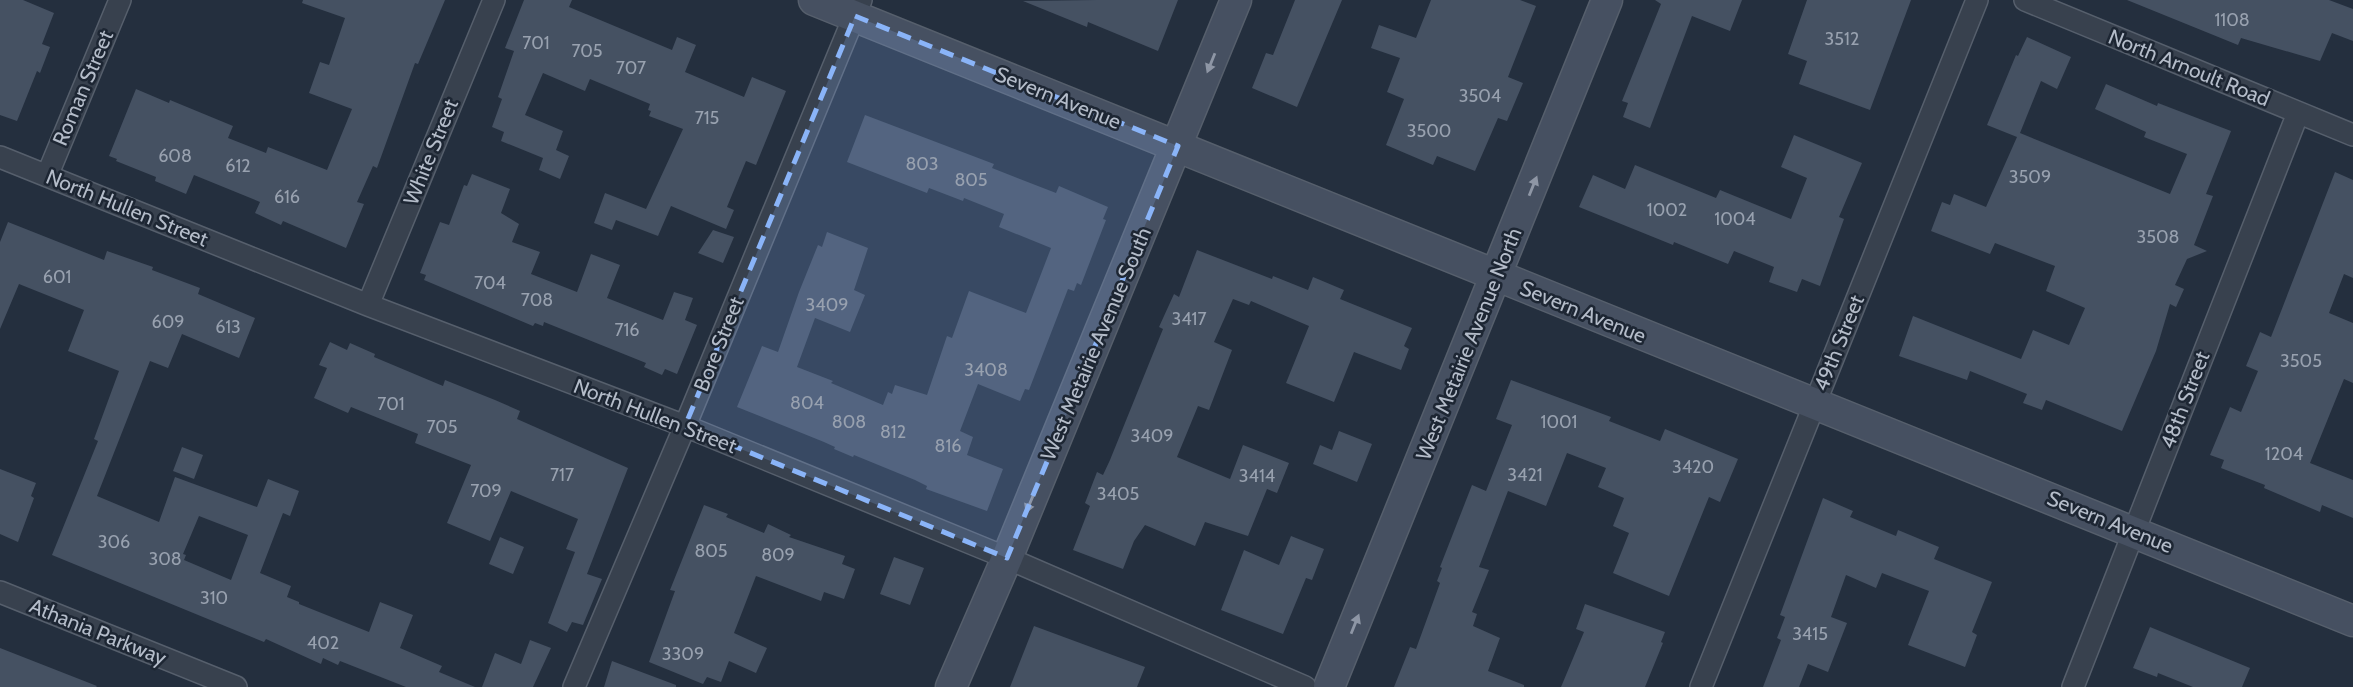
<svg xmlns="http://www.w3.org/2000/svg" width="2353" height="687" viewBox="0 0 2353 687" font-family="Cabin,sans-serif">
  <style>
    .building { fill: #455162; fill-rule: evenodd }
    .lines { fill: none; stroke-linecap: round; stroke-linejoin: round }
    .street-casing { stroke: #565f6c; stroke-width: 24 }
    .secondary-casing { stroke: #565f6c; stroke-width: 33 }
    .street { stroke: #38414e; stroke-width: 21 }
    .secondary { stroke: #465061; stroke-width: 30 }
    .oneway { fill: #8e96a5 }
    .marked { fill: #8ab4f8; fill-opacity: 0.2; stroke: #8ab4f8; stroke-width: 5; stroke-dasharray: 14 9; stroke-linejoin: round }
    .labels { text-anchor: middle; stroke-width: 5; stroke-linejoin: round; paint-order: stroke }
    .number-label { font-size: 18px; fill: #98a1af }
    .street-label { font-size: 21px; fill: #b4bcc9; stroke: #1d2633 }
  </style>
  <rect width="100%" height="100%" fill="#242f3e"/>
  <path class="building" d="M0,0H23L54,13L42,44L50,47L40,73L37,71L17,121L0,115Z
    M303,0H445L418,64L415,63L377,168L373,166L357,202L364,204L346,248L283,221L281,225L255,213L260,202L194,175L186,194L155,181L156,177L116,161L117,159L109,156L136,89L169,103L170,100L233,126L228,138L266,153L268,147L327,170L352,109L309,93L320,62L329,65L345,18L302,3Z
    M524,0H572L569,7L672,50L677,37L696,45L685,72L744,97L752,77L786,91L756,165L746,161L727,207L734,210L726,229L671,206L658,236L616,220L612,230L594,223L605,193L646,209L683,129L649,116L651,111L648,110L650,104L590,79L585,91L543,73L525,115L563,131L556,150L569,156L560,179L539,170L543,158L501,141L504,132L492,127L502,99L498,97L514,51L505,48Z
    M1096,0H1178L1158,51L1088,22L1087,27L1023,1Z
    M1295,0H1342L1297,107L1252,88L1266,53L1273,55Z
    M1431,0H1520L1536,6L1508,77L1523,83L1507,121L1498,118L1475,171L1437,156L1433,165L1386,145L1404,99L1387,92L1400,58L1371,48L1379,25L1416,38Z
    M1655,0H1742L1730,31L1692,16L1650,128L1623,117L1628,103L1622,101L1661,4Z
    M1807,0H1911L1870,110L1799,84L1807,61L1788,54Z
    M2127,0H2329L2353,9V41L2332,33L2320,61L2241,38L2238,45Z
    M2027,37L2071,57L2057,89L2041,81L2020,133L2170,194L2187,154L2144,137L2146,132L2095,109L2106,84L2157,106L2158,103L2231,131L2206,194L2213,196L2194,245L2207,251L2187,259L2175,285L2184,289L2176,307L2170,304L2156,351L2122,431L2046,400L2042,410L2023,403L2027,394L1970,371L1967,380L1899,356L1913,316L2021,359L2033,330L2069,345L2085,308L2046,291L2055,266L1995,243L1990,254L1931,231L1942,202L1950,205L1954,194L1986,207L2017,137L1987,125L2016,55L2018,56Z
    M865,115L994,164L992,168L1056,193L1059,186L1108,207L1103,219L1106,220L1081,285L1077,283L1074,291L1068,289L1029,390L1025,389L1020,401L978,384L960,431L973,437L967,455L1003,469L987,511L926,489L927,486L915,480L854,455L853,457L834,449L835,447L824,442L737,407L762,346L778,352L799,292L818,245L822,247L827,232L868,248L854,290L865,295L850,332L815,318L797,367L833,381L831,383L883,405L888,392L892,394L895,385L927,395L947,336L952,338L969,291L1026,313L1051,248L999,227L1004,214L964,198L963,201L929,188L927,193L847,162Z
    M1794,135L1862,163L1839,217L1844,219L1820,286L1802,279L1797,292L1769,282L1774,267L1734,251L1728,264L1674,242L1673,245L1579,207L1593,175L1625,189L1635,165L1716,198L1720,190L1791,219L1807,178L1781,167Z
    M2335,172L2353,180V278L2344,274L2329,313L2353,323V383L2344,379L2310,463L2353,480V518L2322,505L2320,512L2264,488L2265,485L2221,468L2224,460L2210,455L2230,407L2241,412L2258,371L2246,366L2260,332L2271,337Z
    M472,174L510,189L501,213L519,224L512,242L540,252L531,274L577,292L591,254L620,265L607,298L663,320L674,292L693,298L685,320L697,325L677,374L665,369L662,375L644,367L646,363L544,322L543,326L535,323L533,326L424,280L426,275L420,273L440,222L449,225L464,185L467,186Z
    M8,222L104,260L107,251L153,267L152,270L200,288L198,294L255,318L239,358L182,334L168,368L150,361L97,496L159,522L175,477L257,507L268,479L299,491L290,516L283,513L260,573L291,586L287,597L299,602V604L369,632L380,602L413,615L400,648L442,666L439,672L475,687H406L340,661L338,665L323,658L321,664L266,639L264,642L52,555L98,441L94,439L119,371L68,351L84,310L19,284L0,329V242ZM199,516L248,535L231,580L184,560L186,555L183,554Z
    M713,230L734,237L723,263L698,253Z
    M1197,250L1272,279L1273,276L1308,290L1313,277L1344,290L1340,299L1412,328L1404,346L1409,349L1401,370L1354,352L1334,402L1286,383L1309,326L1251,301L1249,305L1233,299L1214,342L1232,350L1209,410L1198,406L1177,457L1230,479L1243,445L1289,463L1277,493L1267,489L1248,536L1205,522L1195,546L1145,525L1134,541L1123,569L1073,550L1090,506L1085,503L1097,472L1103,475L1110,460L1163,329L1159,327L1174,294L1179,297Z
    M330,342L347,350L350,343L375,354L374,357L443,386L445,380L495,400L520,411L517,419L628,468L587,574L602,579L583,625L572,622L567,632L548,623L575,552L566,549L578,519L511,491L490,541L447,523L471,465L415,443L418,434L351,407L348,413L314,398L327,368L319,365Z
    M1511,380L1611,417L1609,421L1660,441L1665,429L1738,459L1720,502L1709,497L1669,596L1613,573L1629,533L1613,526L1624,498L1598,487L1606,468L1567,453L1546,506L1508,491L1479,567L1489,570L1472,612L1477,614L1473,626L1500,638L1488,671L1524,685V687H1394L1410,647L1416,649L1440,583L1437,581L1442,568L1440,567L1472,485L1486,491L1512,425L1496,419Z
    M1339,431L1372,444L1357,482L1313,464L1320,445L1332,450Z
    M182,447L203,455L194,479L173,471Z
    M0,469L36,483L31,496L34,498L18,542L0,534Z
    M1823,498L1853,511L1850,517L1896,536L1898,530L1939,547L1934,559L1992,582L1972,632L1977,635L1965,667L1908,645L1929,591L1882,573L1876,588L1846,575L1831,617L1847,623L1828,672L1808,664L1799,687H1763L1781,640L1777,638L1785,617L1780,615Z
    M704,505L728,514L726,517L764,533L768,524L791,535L789,537L845,556L842,564L855,569L844,599L824,592L821,601L756,576L734,633L767,648L756,673L729,661L721,682L707,677L703,684L649,662L675,591L670,590Z
    M1291,536L1324,549L1312,580L1306,578L1283,634L1221,610L1244,550L1279,565Z
    M500,537L524,547L513,574L489,564Z
    M894,557L924,568L910,605L880,594Z
    M1585,604L1665,632L1661,642L1663,643L1645,687H1561L1584,632L1576,629Z
    M1034,626L1145,667L1137,687H1010Z
    M2150,627L2250,668L2242,687H2193L2158,673L2157,677L2133,668Z
    M530,640L551,648L533,687H482L495,653L521,664Z
    M0,648L97,686L96,687H0Z
    M612,661L676,685V687H604Z"/>
  <g class="lines">
    <g class="street-casing">
      <path id="street" d="M2025,0L2353,135
        M0,157L368,305L685,426L1007,558L1305,687
        M47,176L120,0
        M368,305L494,0
        M0,592L236,687
        M574,687L685,426L861,0
        M1701,687L1977,0
        M2073,687L2298,113"/>
    </g>
    <g class="secondary-casing">
      <path id="secondary" d="M814,0L2353,621
        M951,687L1007,558L1236,0
        M1329,687L1607,0"/>
    </g>
    <use href="#street" class="street"/>
    <use href="#secondary" class="secondary"/>
  </g>
  <defs><path id="oneway-solid" d="M-6-.8H1V-3.2L6.5 0L1 3.2V.8H-6Z" transform="scale(1.75)"/></defs>
  <g class="oneway">
    <use href="#oneway-solid" transform="translate(1211 63) rotate(112)"/>
    <use href="#oneway-solid" transform="translate(1533 186) rotate(-68)"/>
    <use href="#oneway-solid" transform="translate(1030 503) rotate(113)"/>
    <use href="#oneway-solid" transform="translate(1355 624) rotate(-68)"/>
  </g>
  <path class="marked" d="M855,16L1178,146L1007,558L685,426Z"/>
  <g class="labels">
    <g class="number-label">
      <text x="2232" y="26">1108</text>
      <text x="1842" y="45">3512</text>
      <text x="536" y="49">701</text>
      <text x="587" y="57">705</text>
      <text x="631" y="74">707</text>
      <text x="1480" y="102">3504</text>
      <text x="707" y="124">715</text>
      <text x="1429" y="137">3500</text>
      <text x="175" y="162">608</text>
      <text x="922" y="170">803</text>
      <text x="238" y="172">612</text>
      <text x="2030" y="183">3509</text>
      <text x="971" y="186">805</text>
      <text x="287" y="203">616</text>
      <text x="1667" y="216">1002</text>
      <text x="1735" y="225">1004</text>
      <text x="2158" y="243">3508</text>
      <text x="57" y="283">601</text>
      <text x="490" y="289">704</text>
      <text x="537" y="306">708</text>
      <text x="827" y="311">3409</text>
      <text x="1189" y="325">3417</text>
      <text x="168" y="328">609</text>
      <text x="228" y="333">613</text>
      <text x="627" y="336">716</text>
      <text x="2301" y="367">3505</text>
      <text x="986" y="376">3408</text>
      <text x="807" y="409">804</text>
      <text x="391" y="410">701</text>
      <text x="849" y="428">808</text>
      <text x="1559" y="428">1001</text>
      <text x="442" y="433">705</text>
      <text x="893" y="438">812</text>
      <text x="1152" y="442">3409</text>
      <text x="948" y="452">816</text>
      <text x="2284" y="460">1204</text>
      <text x="1693" y="473">3420</text>
      <text x="562" y="481">717</text>
      <text x="1525" y="481">3421</text>
      <text x="1257" y="482">3414</text>
      <text x="486" y="497">709</text>
      <text x="1118" y="500">3405</text>
      <text x="114" y="548">306</text>
      <text x="711" y="557">805</text>
      <text x="778" y="561">809</text>
      <text x="165" y="565">308</text>
      <text x="214" y="604">310</text>
      <text x="1810" y="640">3415</text>
      <text x="323" y="649">402</text>
      <text x="683" y="660">3309</text>
    </g>
    <g class="street-label">
      <text transform="translate(2189 68) rotate(22)" y="7">North Arnoult Road</text>
      <text transform="translate(83 88) rotate(-67)" y="7">Roman Street</text>
      <text transform="translate(1058 98) rotate(22)" y="7">Severn Avenue</text>
      <text transform="translate(431 152) rotate(-68)" y="7">White Street</text>
      <text transform="translate(127 208) rotate(22)" y="7">North Hullen Street</text>
      <text transform="translate(1583 312) rotate(22)" y="7">Severn Avenue</text>
      <text transform="translate(1839 343) rotate(-68)" y="7">49th Street</text>
      <text transform="translate(719 344) rotate(-68)" y="7">Bore Street</text>
      <text transform="translate(1096 344) rotate(-67)" y="7">West Metairie Avenue South</text>
      <text transform="translate(1469 344) rotate(-68)" y="7">West Metairie Avenue North</text>
      <text transform="translate(2185 400) rotate(-69)" y="7">48th Street</text>
      <text transform="translate(655 416) rotate(21)" y="7">North Hullen Street</text>
      <text transform="translate(2110 522) rotate(22)" y="7">Severn Avenue</text>
      <text transform="translate(98 632) rotate(22)" y="7">Athania Parkway</text>
    </g>
  </g>
</svg>
